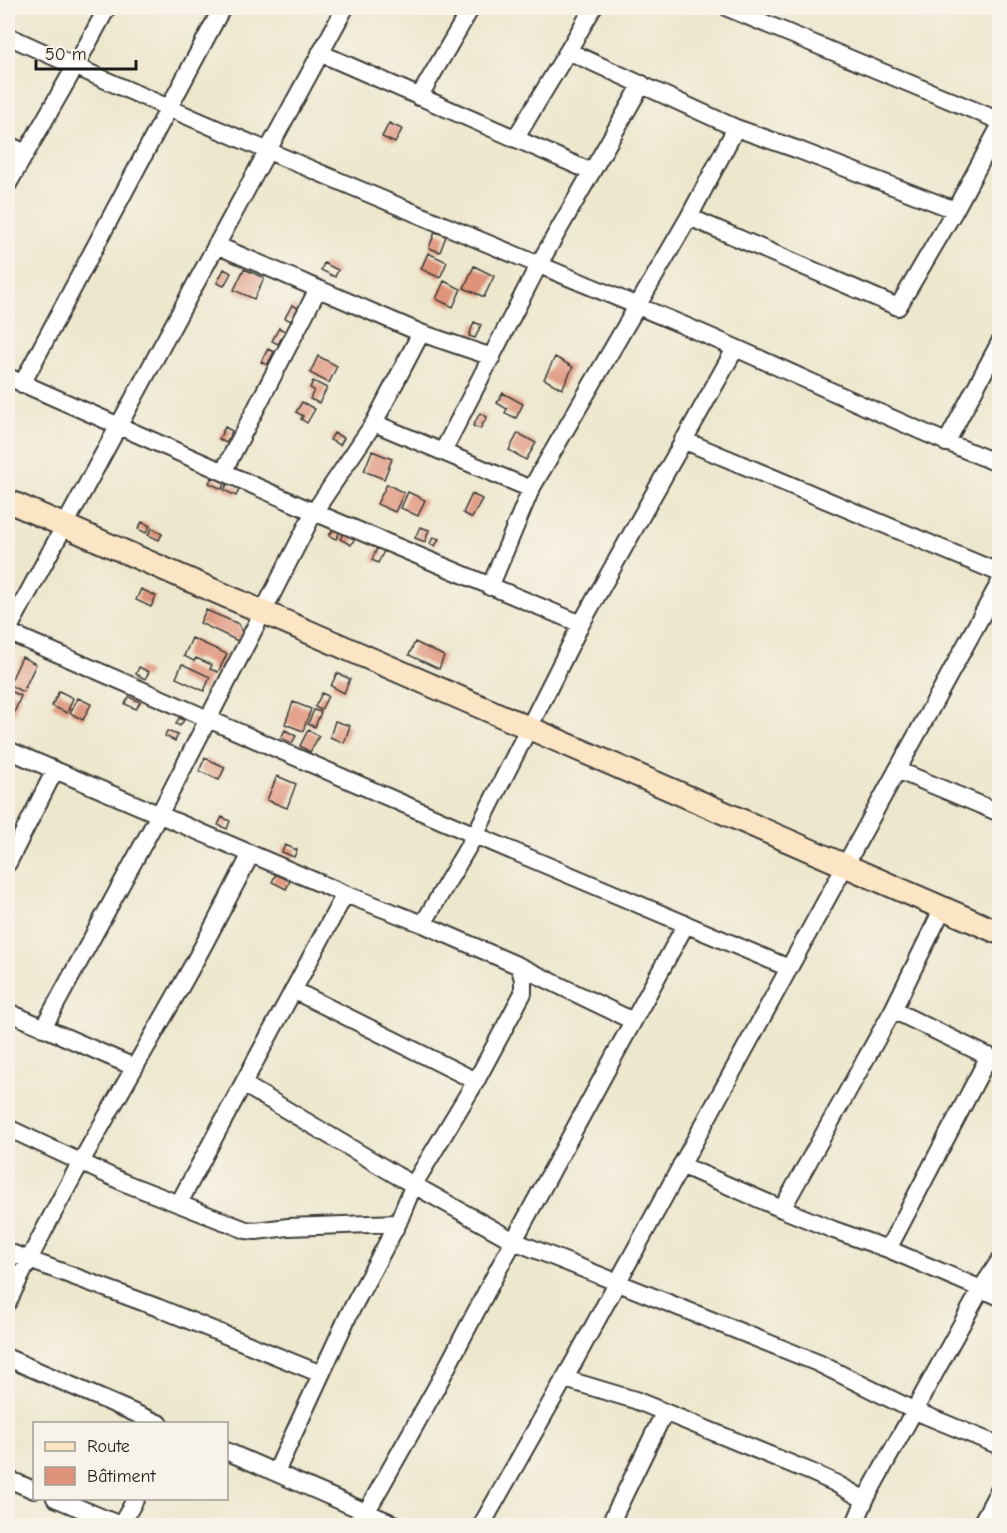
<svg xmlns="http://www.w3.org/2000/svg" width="1007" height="1533" viewBox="0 0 1007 1533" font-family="'Comic Neue',sans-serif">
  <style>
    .building { fill: #df937a }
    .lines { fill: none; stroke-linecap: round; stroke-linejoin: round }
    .street-casing { stroke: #3b3a37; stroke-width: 20 }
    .secondary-casing { stroke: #3b3a37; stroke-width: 26 }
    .street { stroke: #fff; stroke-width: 16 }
    .secondary { stroke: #fce5c4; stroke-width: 22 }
  </style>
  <rect width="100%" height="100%" fill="#f7f3e8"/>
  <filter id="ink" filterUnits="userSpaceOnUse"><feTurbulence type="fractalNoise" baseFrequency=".0167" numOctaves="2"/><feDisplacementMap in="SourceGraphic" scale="12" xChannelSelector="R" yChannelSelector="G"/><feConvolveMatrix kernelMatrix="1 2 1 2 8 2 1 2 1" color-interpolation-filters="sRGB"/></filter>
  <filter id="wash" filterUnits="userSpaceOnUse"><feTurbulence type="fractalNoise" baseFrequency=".008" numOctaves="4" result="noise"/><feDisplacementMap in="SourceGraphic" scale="24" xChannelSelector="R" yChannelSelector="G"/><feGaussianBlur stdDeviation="1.35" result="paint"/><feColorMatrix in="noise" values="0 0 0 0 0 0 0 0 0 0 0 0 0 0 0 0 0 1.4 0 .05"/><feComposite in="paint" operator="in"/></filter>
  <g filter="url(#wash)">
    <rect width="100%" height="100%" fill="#ede7cd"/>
    <g id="blocks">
      <path class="building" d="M389,123L402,129L395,143L382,137Z
        M435,232L446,236L440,252L429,248Z
        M428,253L447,262L440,278L421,269Z
        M324,263L338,270L335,277L321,270Z
        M474,266L494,276L484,297L464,288Z
        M224,269L231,273L224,286L217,283Z
        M244,269L264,278L254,299L234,290Z
        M444,281L461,289L453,307L436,299Z
        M292,305L298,308L291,321L285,318Z
        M474,322L481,325L475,338L469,336Z
        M279,328L285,331L278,344L272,341Z
        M268,349L274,352L267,365L261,362Z
        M318,356L337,366L329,383L310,373Z
        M555,357L573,367L562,389L544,379Z
        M313,381L327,388L319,403L310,399L314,390L310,388Z
        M503,393L523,404L516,418L505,413L507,409L497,403Z
        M302,402L315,409L307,423L301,419L303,416L296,412Z
        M480,413L487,417L480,429L473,426Z
        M225,427L232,431L226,443L219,439Z
        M334,433L344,438L340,445L330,440Z
        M518,433L536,443L526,460L509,450Z
        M372,451L392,459L384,479L364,471Z
        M212,477L225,483L222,489L209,483Z
        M228,483L240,488L236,496L224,490Z
        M387,484L404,493L395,512L377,504Z
        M408,492L425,500L418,516L401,508Z
        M472,494L482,499L472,518L463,513Z
        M142,522L150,526L146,533L138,529Z
        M420,527L429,530L425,542L415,538Z
        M152,528L162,534L159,540L148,535Z
        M334,528L340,531L336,539L329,536Z
        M344,532L355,538L351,545L340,539Z
        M433,537L439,539L435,546L430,544Z
        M377,548L384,551L378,563L372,560Z
        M141,589L156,596L151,607L136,600Z
        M206,610L239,624L243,636L240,642L200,623Z
        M192,638L227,654L218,672L210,669L212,665L196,658L194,661L184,656Z
        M415,642L444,656L439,669L409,655Z
        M22,657L36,664L23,692L9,685Z
        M182,664L210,677L204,691L176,678Z
        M139,667L149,672L145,679L136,674Z
        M337,673L350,679L344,693L331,686Z
        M8,690L21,696L12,718L8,716Z
        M59,691L73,698L67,713L52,706Z
        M322,693L328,696L321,710L315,707Z
        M129,697L140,702L136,709L125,704Z
        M78,698L91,704L83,720L70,713Z
        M293,702L311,709L303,731L285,724Z
        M314,710L321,712L315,727L308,724Z
        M179,718L184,720L180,726L176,724Z
        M335,721L350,726L344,743L330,737Z
        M285,730L296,736L292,743L281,738Z
        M308,730L319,736L310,752L300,746Z
        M167,731L178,735L175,741L165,736Z
        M205,758L225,767L219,780L199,771Z
        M277,776L296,784L287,808L267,800Z
        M222,817L230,821L227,829L218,825Z
        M285,845L297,850L294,857L282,852Z
        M276,874L290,881L286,889L272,882Z"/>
    </g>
  </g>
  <g filter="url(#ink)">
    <use href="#blocks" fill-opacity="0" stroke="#3b3a37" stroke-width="1.5"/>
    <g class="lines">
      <g class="street-casing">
        <path id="street" d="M593,8L568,51L736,128L796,149L955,210
          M728,8L1000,121
          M8,36C226,136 449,227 671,320C781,366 888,420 1000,464
          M320,53L592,172
          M419,97L471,8
          M736,128L689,217L898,307L955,210L1000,126
          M515,139L568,51
          M8,145L24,152
          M8,184L75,67L107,8
          M216,245L421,333L492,357
          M8,377L314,512L581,624
          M22,384L222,8
          M374,423L531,489
          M683,440L1000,573
          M946,443L1000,342
          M443,451L539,264L642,84
          M223,472L318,289
          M490,587L531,489L689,217
          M8,630L345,8
          M8,632L475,835L789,968
          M8,750L345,894L423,924L519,966L633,1021
          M897,770L1000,813
          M8,863L55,770
          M423,924L475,835L581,624L735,349
          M293,990L476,1081
          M893,1010L1000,1062
          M8,1012L134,1067
          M43,1028L159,815L314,512L374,423L421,333
          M243,1084L396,1175L514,1241L818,1363L915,1411L1000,1446
          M8,1128L125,1183L246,1230L256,1231L288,1227L398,1223
          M681,1165L782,1209L834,1230L888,1249L1000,1297
          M179,1203L345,894
          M782,1209L893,1010L943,908
          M888,1249L989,1056
          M8,1252L159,1308L321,1374
          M8,1302C61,1191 125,1086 185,979C208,938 229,896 251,854
          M8,1358L160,1424
          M565,1379L635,1400L811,1472L835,1483L865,1500
          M226,1451L398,1526
          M276,1472L349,1314L398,1223L414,1184L476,1081L523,993V979L519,966
          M8,1479L34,1490
          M55,1498L122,1526
          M367,1511L436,1388L500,1266L686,924
          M121,1525L136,1498
          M481,1526L575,1360L1000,582
          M609,1526L664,1413
          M854,1526L865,1500L981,1289L1000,1260
          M980,1526L1000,1488"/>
      </g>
      <g class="secondary-casing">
        <path id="secondary" d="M8,501L1000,933"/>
      </g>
      <use href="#street" class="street"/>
      <use href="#secondary" class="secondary"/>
    </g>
  </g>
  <rect width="1007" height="1533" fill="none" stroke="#f7f3e8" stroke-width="30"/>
  <rect x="33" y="1422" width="195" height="78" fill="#f7f3e8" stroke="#9f9d96" stroke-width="1.5"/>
  <rect x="45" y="1442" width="30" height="9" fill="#fce5c4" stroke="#9f9d96" stroke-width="1.5"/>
  <text x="87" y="1452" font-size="18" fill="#1c1c1c">Route</text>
  <rect x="45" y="1467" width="30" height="18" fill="#df937a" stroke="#9f9d96" stroke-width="1.5"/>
  <text x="87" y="1482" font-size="18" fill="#1c1c1c">Bâtiment</text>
  <path d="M36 60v9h100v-9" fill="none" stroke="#1c1c1c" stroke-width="3"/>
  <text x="45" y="60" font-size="18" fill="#1c1c1c" stroke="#f7f3e8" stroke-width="4.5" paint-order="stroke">50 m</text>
</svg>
